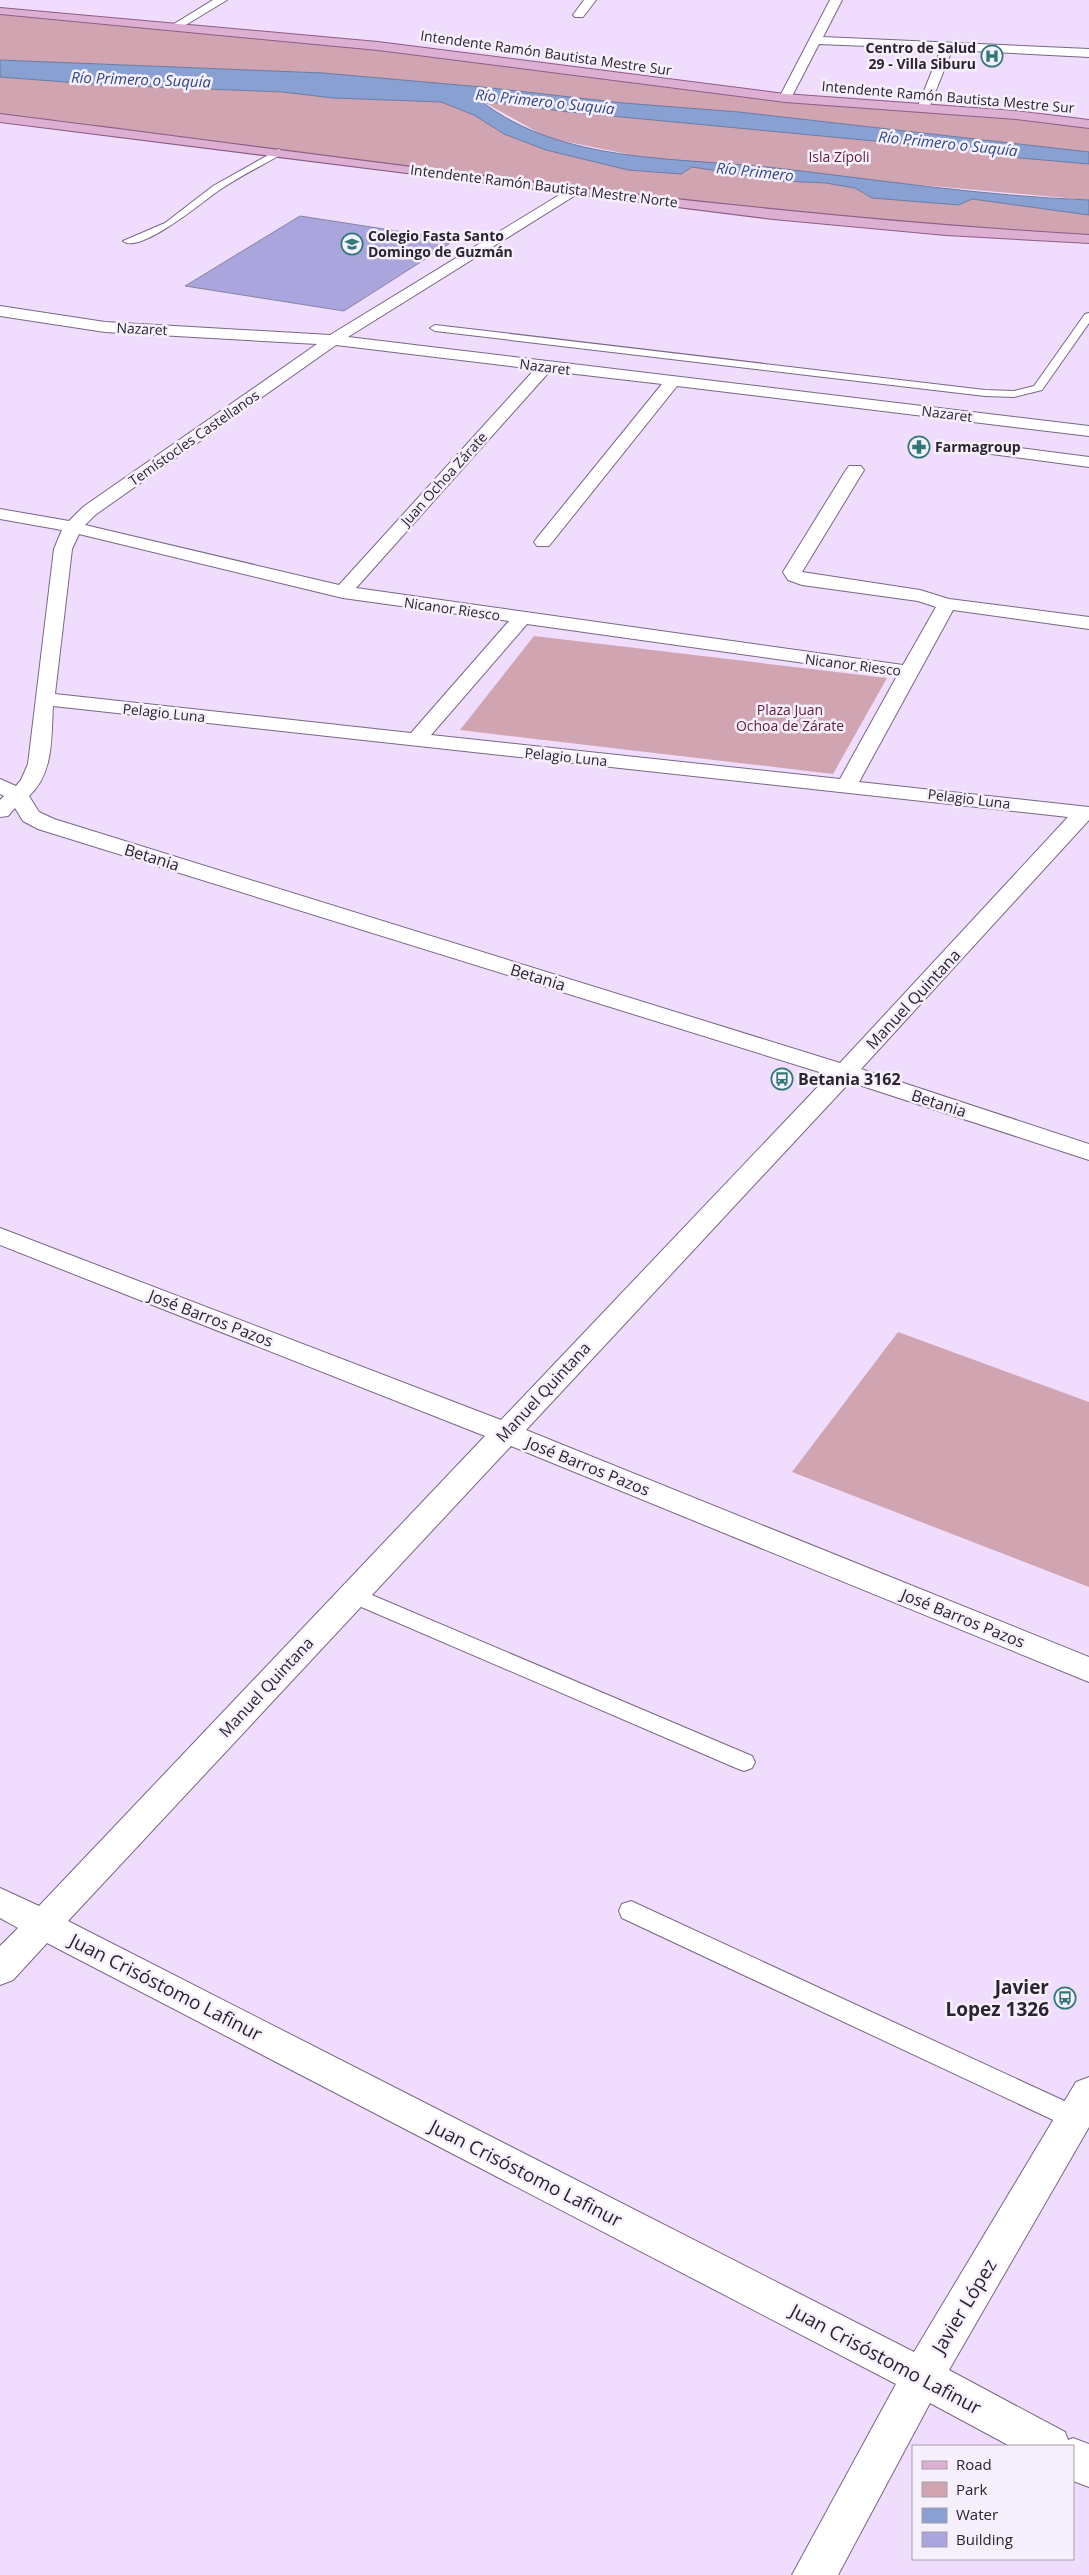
<svg xmlns="http://www.w3.org/2000/svg" width="1089" height="2575" viewBox="0 0 1089 2575" font-family="'Open Sans',sans-serif">
  <style>
    .green { fill: #d1a4b1 }
    .water { fill: #88a0d2; stroke: #6c7ba1 }
    .building { fill: #aaa5dc; stroke: #8583a4 }
    .lines { fill: none; stroke-linecap: round; stroke-linejoin: round }
    .lane-casing { stroke: #786784; stroke-width: 2 }
    .street-casing { stroke: #786784; stroke-width: 2 }
    .primary-casing { stroke: #8f5c87; stroke-width: 2 }
    .lane { fill: #fff; fill-rule: evenodd }
    .street { fill: #fff; fill-rule: evenodd }
    .primary { fill: #dcafd3; fill-rule: evenodd }
    .labels { text-anchor: middle; stroke-width: 5; stroke-linejoin: round; paint-order: stroke }
    .far-poi-label { font-size: 14px; font-weight: bold; fill: #2b2430; stroke: #f6effc; text-anchor: start }
    .far-street-label { font-size: 14px; fill: #2b2430; stroke: #f6effc }
    .far-park-label { font-size: 14px; fill: #641b3a; stroke: #f6effc }
    .far-water-label { font-size: 15px; font-style: italic; fill: #2b4684; stroke: #f6effc }
    .street-label { font-size: 16px; fill: #2b2430; stroke: #f6effc }
    .poi-label { font-size: 16px; font-weight: bold; fill: #2b2430; stroke: #f6effc; text-anchor: start }
    .near-street-label { font-size: 19px; fill: #2b2430; stroke: #f6effc }
    .near-poi-label { font-size: 19px; font-weight: bold; fill: #2b2430; stroke: #f6effc; text-anchor: end }
  </style>
  <rect width="100%" height="100%" fill="#f0dcfd"/>
  <path class="green" d="M0,11L275,36L721,91L1089,124V152L739,112L623,103L482,87L323,73L0,60Z
    M0,77L104,85L283,92L333,98L441,102L474,115L504,134L546,150L628,170L681,174L692,167L783,181L826,183L855,188L872,198L959,205L972,199L1089,215V239L773,215L0,118Z
    M480,100L569,112L969,150L1020,158L1089,164V200L831,177L776,168L652,159L548,138Z
    M534,636L887,678L833,774L460,730Z
    M898,1332L1089,1402V1587L792,1472Z"/>
  <path class="water" d="M0,60L323,73L482,87L623,103L739,112L1089,152V164L1020,158L969,150L569,112L481,101C562,164 678,157 776,168C880,180 984,196 1089,200V215L972,199L959,205L872,198L855,188L826,183L783,181L692,167L681,174L628,170L546,150L504,134L474,115L441,102L333,98L283,92L104,85L0,77Z"/>
  <path class="building" d="M300,216L455,240L344,311L185,286Z"/>
  <g class="lines">
    <g class="lane-casing">
      <path id="lane" d="M279,149L283,152L282,154C261,166 238,177 218,191C204,201 139,255 123,241L165,223L213,186Z
        M1089,313V323L1042,390L1014,397L985,396L435,331L430,328L435,325L985,390L1014,391L1034,386L1085,314Z
        M353,1587L752,1756L755,1762L752,1768L744,1771L736,1768L345,1600L342,1595L345,1590Z
        M631,1901L1084,2110L1088,2118L1084,2126L1075,2129L1066,2126L622,1918L619,1911L622,1904Z"/>
    </g>
    <g class="street-casing">
      <path id="street" d="M213,0H227L179,29L175,30L169,27Z
        M584,0H596L583,17H575L573,15Z
        M830,0H842L823,37L1089,49V57L952,50L929,108L923,112L917,108L941,49L819,44L791,98L789,101H781L779,98Z
        M574,186L579,187L581,190L579,193L348,337L1089,426V436L677,386L549,546H537L534,542L537,538L662,384L550,371L356,588L903,665L936,607L918,601L802,585L788,580L783,572L846,470L849,466H861L864,470L802,572L920,590L949,599L1089,617V629L953,610L859,782L1089,807V820L861,1069L1089,1144V1160L850,1082L526,1430L1089,1657V1682L511,1446L68,1921L914,2352L1076,2082L1089,2077V2127L949,2370L1065,2432L1068,2440L1073,2438L1089,2444V2487L1073,2481V2446H1010L930,2403L838,2575H792L896,2384L47,1943L13,1980L0,1985V1946L18,1928L0,1918V1888L39,1906L485,1436L0,1245V1228L501,1420L829,1075L38,829L23,821L15,808L8,816L0,817V800L4,796L0,794V779L16,786L21,780L28,764L54,549L62,530L0,519V509L69,521L83,507L317,344L105,332L0,316V306L105,322L330,335ZM336,345L535,369L339,585L85,525L95,515ZM79,534L343,598L509,621L411,733L55,694L72,549ZM527,624L897,676L840,779L431,735ZM53,706L1068,817L840,1063L54,819L39,812L29,796C54,773 51,738 53,706Z
        M982,443L1089,457V467L976,452L974,448Z"/>
    </g>
    <g class="primary-casing">
      <path id="primary" d="M0,8L378,42L785,94L1016,111L1089,120V128L1016,119L785,102L378,50L0,14Z
        M0,114C362,159 725,214 1089,235V243L946,235L773,219L0,122Z"/>
    </g>
    <use href="#lane" class="lane"/>
    <use href="#street" class="street"/>
    <use href="#primary" class="primary"/>
  </g>
  <defs>
    <g id="hospital-ring" transform="scale(1.125)"><circle r="9.5" fill="#f6effc" stroke="#2e7877" stroke-width="1.5"/><path d="M-5-5h3v3.5h4V-5h3V5h-3V1.5h-4V5h-3Z" fill="#2e7877"/></g>
    <g id="school-ring" transform="scale(1.125)"><circle r="9.5" fill="#f6effc" stroke="#2e7877" stroke-width="1.5"/><path d="M0-5L7-2L0 1L-7-2ZM-4 1L0 2.5L4 1V4Q0 6-4 4Z" fill="#2e7877"/></g>
    <g id="pharmacy-ring" transform="scale(1.125)"><circle r="9.5" fill="#f6effc" stroke="#2e7877" stroke-width="1.5"/><path d="M-2-6h4v4h4v4h-4v4h-4v-4h-4v-4h4Z" fill="#2e7877"/></g>
    <g id="bus-ring" transform="scale(1.125)"><circle r="9.5" fill="#f6effc" stroke="#2e7877" stroke-width="1.5"/><path d="M-5-6H5V4H4V6H2V4H-2V6H-4V4H-5ZM-3.5-4V0h7V-4ZM-3.5 1.2v1.5H-2V1.2ZM2 1.2v1.5H3.5V1.2Z" fill="#2e7877"/></g>
  </defs>
  <g fill-rule="evenodd">
    <use href="#hospital-ring" x="992" y="56"/>
    <use href="#school-ring" x="352" y="244"/>
    <use href="#pharmacy-ring" x="919" y="447"/>
    <use href="#bus-ring" x="782" y="1079"/>
    <use href="#bus-ring" x="1065" y="1998"/>
  </g>
  <g class="labels">
    <g class="far-poi-label">
      <text x="976" y="53" text-anchor="end">Centro de Salud<tspan x="976" dy="16">29 - Villa Siburu</tspan></text>
      <text x="368" y="241">Colegio Fasta Santo<tspan x="368" dy="16">Domingo de Guzmán</tspan></text>
      <text x="935" y="452">Farmagroup</text>
    </g>
    <g class="far-street-label">
      <text transform="translate(546 53) rotate(8)" y="5">Intendente Ramón Bautista Mestre Sur</text>
      <text transform="translate(948 97) rotate(5)" y="5">Intendente Ramón Bautista Mestre Sur</text>
      <text transform="translate(544 186) rotate(7)" y="5">Intendente Ramón Bautista Mestre Norte</text>
      <text transform="translate(142 329) rotate(3)" y="5">Nazaret</text>
      <text transform="translate(545 367) rotate(7)" y="5">Nazaret</text>
      <text transform="translate(947 414) rotate(7)" y="5">Nazaret</text>
      <text transform="translate(194 438) rotate(-35)" y="5">Temístocles Castellanos</text>
      <text transform="translate(444 479) rotate(-48)" y="5">Juan Ochoa Zárate</text>
      <text transform="translate(452 609) rotate(8)" y="5">Nicanor Riesco</text>
      <text transform="translate(853 665) rotate(7)" y="5">Nicanor Riesco</text>
      <text transform="translate(164 713) rotate(6)" y="5">Pelagio Luna</text>
      <text transform="translate(566 757) rotate(6)" y="5">Pelagio Luna</text>
      <text transform="translate(969 799) rotate(7)" y="5">Pelagio Luna</text>
    </g>
    <g class="far-park-label">
      <text x="839" y="162">Isla Zípoli</text>
      <text x="790" y="715">Plaza Juan<tspan x="790" dy="16">Ochoa de Zárate</tspan></text>
    </g>
    <g class="far-water-label">
      <text transform="translate(141 80) rotate(2)" y="5">Río Primero o Suquía</text>
      <text transform="translate(545 102) rotate(6)" y="5">Río Primero o Suquía</text>
      <text transform="translate(948 144) rotate(6)" y="5">Río Primero o Suquía</text>
      <text transform="translate(755 172) rotate(6)" y="5">Río Primero</text>
    </g>
    <g class="street-label">
      <text transform="translate(152 857) rotate(17)" y="6">Betania</text>
      <text transform="translate(538 977) rotate(17)" y="6">Betania</text>
      <text transform="translate(913 999) rotate(-47)" y="6">Manuel Quintana</text>
      <text transform="translate(939 1103) rotate(18)" y="6">Betania</text>
      <text transform="translate(211 1318) rotate(21)" y="6">José Barros Pazos</text>
      <text transform="translate(543 1392) rotate(-47)" y="6">Manuel Quintana</text>
      <text transform="translate(588 1466) rotate(22)" y="6">José Barros Pazos</text>
      <text transform="translate(963 1618) rotate(22)" y="6">José Barros Pazos</text>
      <text transform="translate(266 1687) rotate(-47)" y="6">Manuel Quintana</text>
    </g>
    <g class="poi-label">
      <text x="798" y="1085">Betania 3162</text>
    </g>
    <g class="near-street-label">
      <text transform="translate(166 1987) rotate(27)" y="7">Juan Crisóstomo Lafinur</text>
      <text transform="translate(526 2173) rotate(27)" y="7">Juan Crisóstomo Lafinur</text>
      <text transform="translate(964 2306) rotate(-59)" y="7">Javier López</text>
      <text transform="translate(886 2359) rotate(28)" y="7">Juan Crisóstomo Lafinur</text>
    </g>
    <g class="near-poi-label">
      <text x="1049" y="1994">Javier<tspan x="1049" dy="22">Lopez 1326</tspan></text>
    </g>
  </g>
  <rect x="912" y="2445" width="162" height="115" fill="#f6effc" stroke="#a59eaa"/>
  <rect x="922" y="2461" width="25" height="8" fill="#dcafd3" stroke="#a59eaa"/>
  <text x="956" y="2470" font-size="15" fill="#2b2430">Road</text>
  <rect x="922" y="2482" width="25" height="15" fill="#d1a4b1" stroke="#a59eaa"/>
  <text x="956" y="2495" font-size="15" fill="#2b2430">Park</text>
  <rect x="922" y="2508" width="25" height="15" fill="#88a0d2" stroke="#a59eaa"/>
  <text x="956" y="2520" font-size="15" fill="#2b2430">Water</text>
  <rect x="922" y="2532" width="25" height="15" fill="#aaa5dc" stroke="#a59eaa"/>
  <text x="956" y="2545" font-size="15" fill="#2b2430">Building</text>
</svg>
